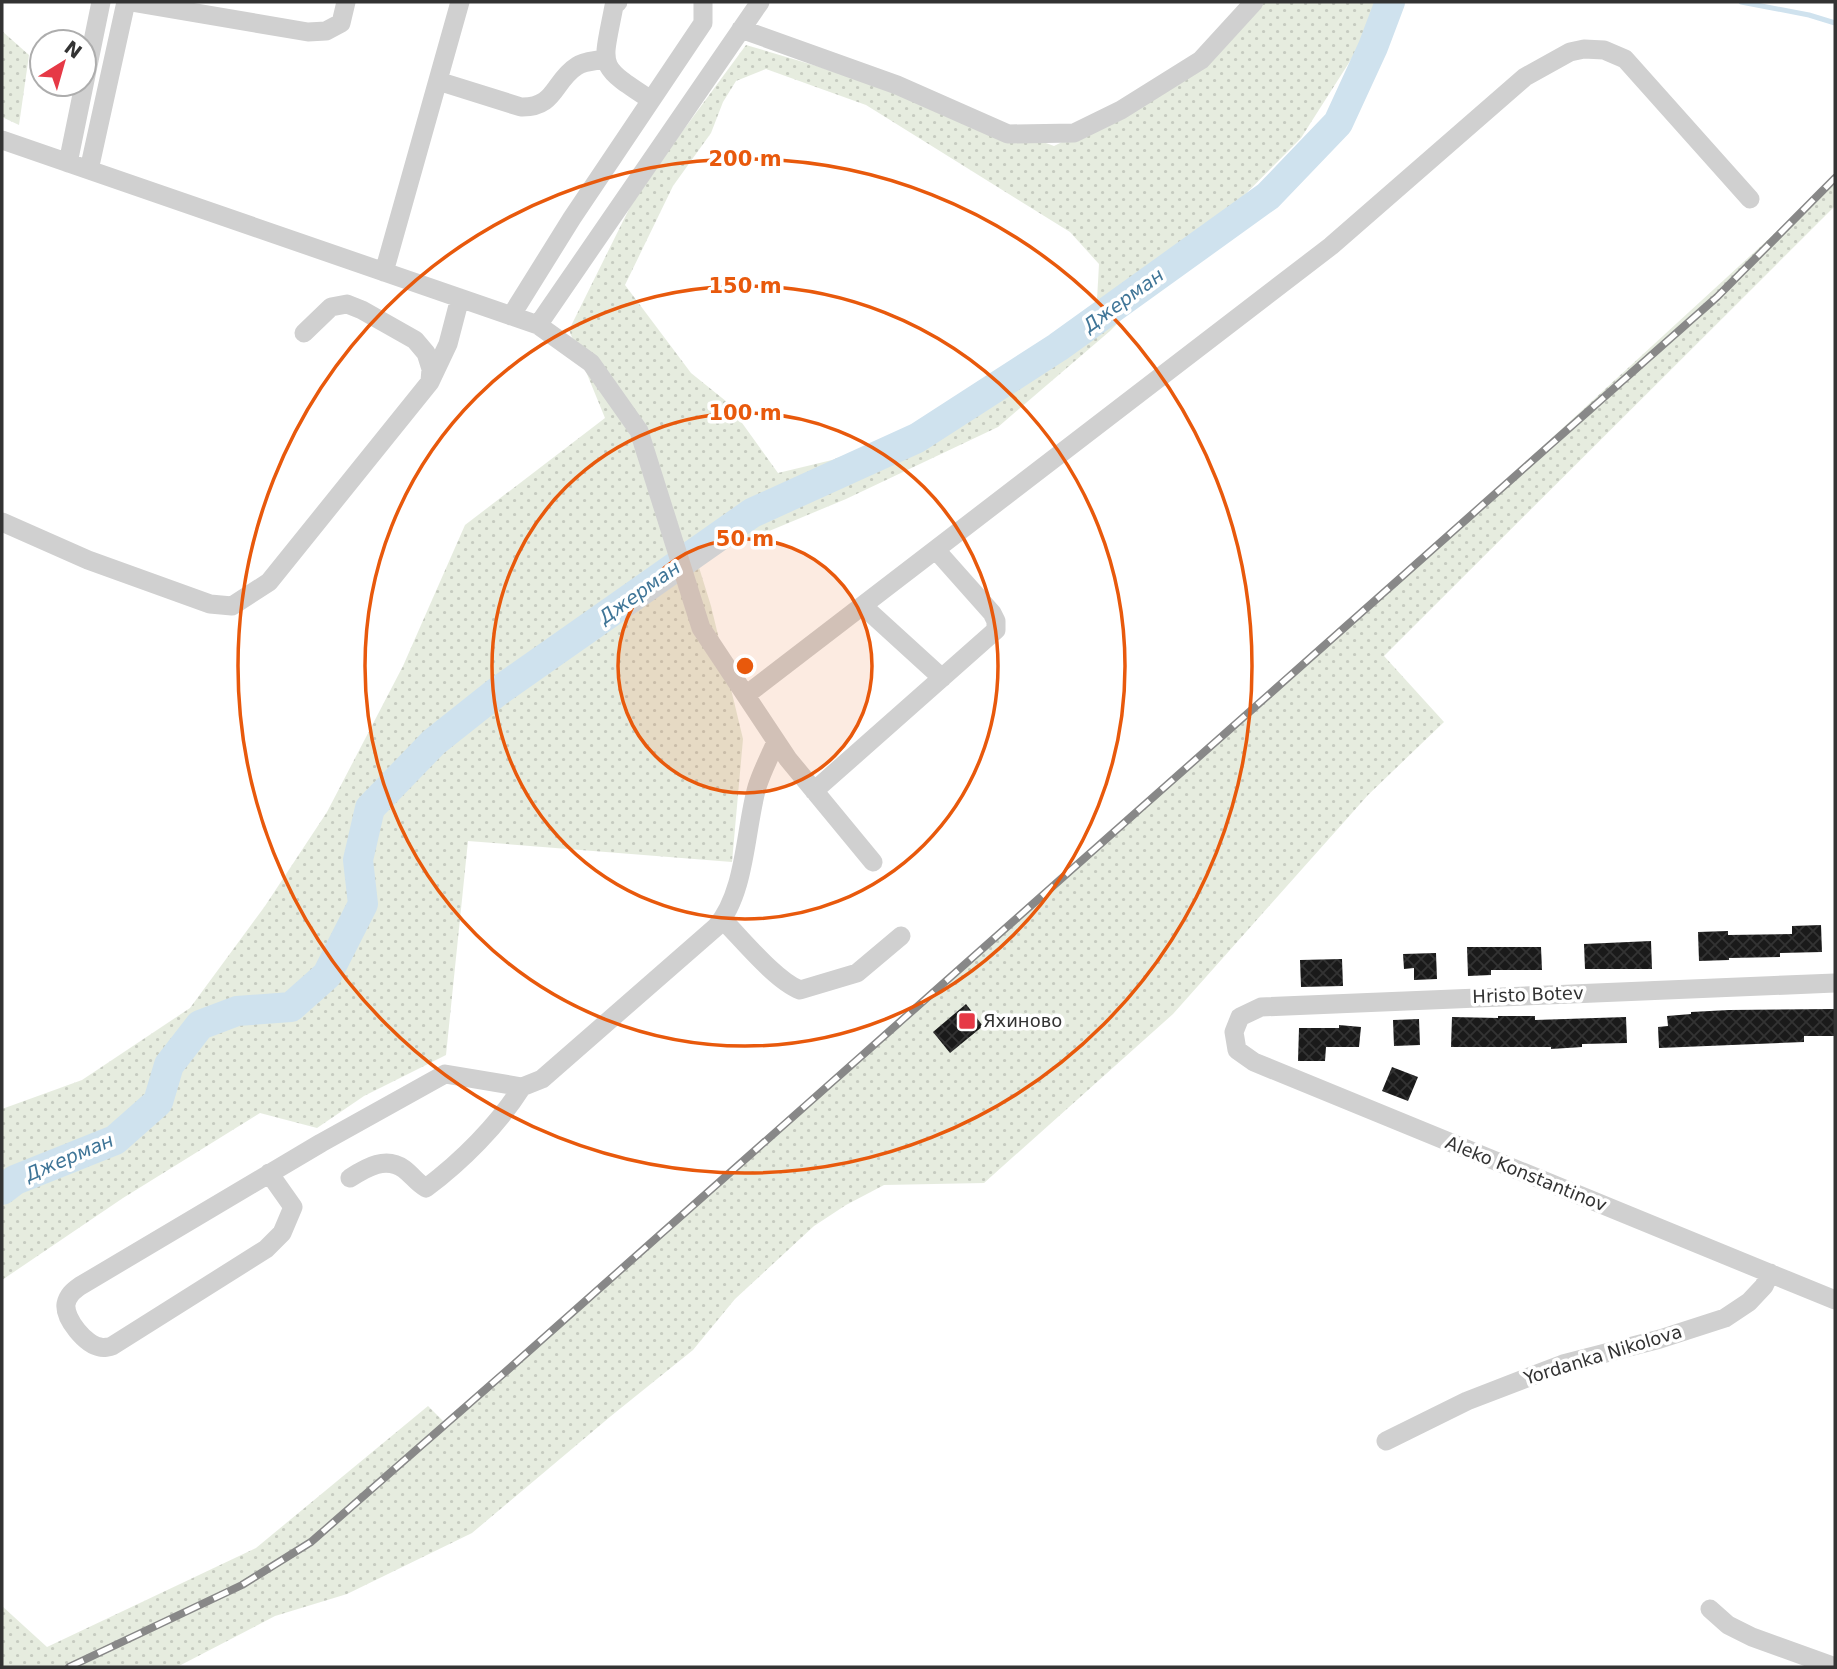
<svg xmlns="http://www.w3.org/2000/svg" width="1837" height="1669" viewBox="0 0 1837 1669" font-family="'DejaVu Sans',sans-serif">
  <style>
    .grass { fill: url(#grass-dots); fill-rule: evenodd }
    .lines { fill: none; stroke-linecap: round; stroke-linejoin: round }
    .stream { stroke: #cfe2ee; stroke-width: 5 }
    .river { stroke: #cfe2ee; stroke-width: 30 }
    .building { fill: url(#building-cross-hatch) }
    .minor { stroke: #d0d0d0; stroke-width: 19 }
    .rail-casing { stroke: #888; stroke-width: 8 }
    .rail { stroke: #fff; stroke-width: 5; stroke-dasharray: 16; stroke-linecap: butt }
    .ring { fill: none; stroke: #e8590c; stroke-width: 3.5 }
    .poi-dot { fill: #e63946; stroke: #fff; stroke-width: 2.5 }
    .labels { text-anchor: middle; stroke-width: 7; stroke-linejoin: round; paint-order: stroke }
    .street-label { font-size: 18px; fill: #333; stroke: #fff }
    .poi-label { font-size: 18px; fill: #333; stroke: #fff; text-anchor: start }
    .water-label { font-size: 19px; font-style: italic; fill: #3f7597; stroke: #fff }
    .centre { fill: #e8590c; stroke: #fff; stroke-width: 3.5 }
    .ring-label { font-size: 21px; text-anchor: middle; font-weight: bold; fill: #e8590c; stroke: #fff; stroke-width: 7; stroke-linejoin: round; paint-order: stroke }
  </style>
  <defs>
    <pattern id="grass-dots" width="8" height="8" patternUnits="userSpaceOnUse" patternTransform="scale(1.75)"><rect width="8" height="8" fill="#e6ecdf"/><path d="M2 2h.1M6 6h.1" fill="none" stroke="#c6cbc0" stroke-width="1.8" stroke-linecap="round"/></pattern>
    <pattern id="building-cross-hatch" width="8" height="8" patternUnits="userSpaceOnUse" patternTransform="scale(1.75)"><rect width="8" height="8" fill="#1a1a1a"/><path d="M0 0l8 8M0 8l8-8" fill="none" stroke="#333"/></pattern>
  </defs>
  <rect width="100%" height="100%" fill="#fff"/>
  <path class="grass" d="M1246,2H1383L1366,36L1301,138L1110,331L998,427L846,499L697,561L711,606L743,739L732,862L468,841L446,1055L364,1096L317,1128L260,1113L123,1198L2,1280V1109L82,1080L190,1008L265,906L327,812L403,666L465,525L605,418L569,330L637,193L746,45L924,98L1054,146L1166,91ZM766,69L866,105L1070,232L1099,264L1096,318L926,424L832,460L778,473L727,402L691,373L625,285L673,186L711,133L723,102L736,81Z
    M2,31L29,55L19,125L2,117Z
    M1835,178V206L1384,656L1444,722L1368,795L1173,1014L984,1183L884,1185L846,1205L814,1226L735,1299L693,1350L611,1416L472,1533L347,1594L275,1616L177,1667H2V1606L47,1647L256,1548L428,1406L446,1424L1433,547Z"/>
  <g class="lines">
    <path class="stream" d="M1741,2L1809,15L1835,23"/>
    <path class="river" d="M2,1190L15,1180L115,1140L158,1102L169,1065L200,1025L237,1011L291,1007L327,975L363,904L358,860L370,808L434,742L497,692L752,513L917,438L1058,347L1268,196L1338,123L1373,47L1390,2"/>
  </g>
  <path class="building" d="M1821,925L1822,952L1780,953V957L1729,958V960L1699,961L1698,932L1728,931V935L1792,934V926Z
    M1651,941L1652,969H1585L1584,944Z
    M1467,947H1541L1542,970H1491V975L1468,976Z
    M1436,953L1437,979L1414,980V968L1404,969L1403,954Z
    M1342,959L1343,986L1301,987L1300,960Z
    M966,1004L983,1026L950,1053L933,1032Z
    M1835,1009V1036H1804V1042L1659,1048L1658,1027L1668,1026L1667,1016L1691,1014V1012L1729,1010Z
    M1498,1016H1535V1020L1626,1017L1627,1043L1582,1044V1047L1551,1049V1047H1451L1452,1017L1498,1018Z
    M1419,1019L1420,1045L1394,1046L1393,1020Z
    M1339,1025L1361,1027L1359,1047H1326L1325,1061H1298L1299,1028H1339Z
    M1392,1067L1418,1077L1408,1101L1382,1091Z"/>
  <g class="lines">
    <path class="minor" d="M131,2L308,32L326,31L341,23L346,2
      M618,2L614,6C602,69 596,64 651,100
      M741,29L897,85L1008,134L1074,133L1121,110L1201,60L1254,2
      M438,81L521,107C556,108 553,81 577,66C584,61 596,61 604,59
      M2,140L538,325L591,363L639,431L701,628L788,759L873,862
      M68,163L101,2
      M89,170L126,2
      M384,272L460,2
      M511,316L572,218L703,23V2
      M538,325L760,2
      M304,333L331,307L347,304L362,310L415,340L426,353L431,369L430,381
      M2,522L88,560L210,604L232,606L269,582L430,382L448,344L460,298
      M863,606L942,678
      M746,695L1331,246L1525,77L1570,52L1584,49L1604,50L1625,59L1750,199
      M814,791L996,630V621L992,613L936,550
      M723,920C742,939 776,981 800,990L857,973L901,936
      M1835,983L1261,1007L1240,1017L1234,1032L1237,1050L1254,1062L1835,1300
      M269,1173L293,1207L282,1233L266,1249L112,1346C110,1347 103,1348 100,1347C86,1345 64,1319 66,1304C68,1295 73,1291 80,1286L321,1143L445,1074L522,1087L542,1079L716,927C746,893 745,829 757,787C762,771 770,756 776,742
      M350,1178C367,1167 386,1156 404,1169C412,1175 417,1183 426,1188C462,1161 498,1125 522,1087
      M1386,1441L1467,1401L1563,1364L1660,1339L1725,1318L1749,1302L1764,1286L1770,1273
      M1710,1609L1728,1625L1752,1637L1835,1667"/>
    <g class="rail-casing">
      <path id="rail" d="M69,1667L242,1585L311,1542L503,1374L1717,297L1835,178"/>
    </g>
    <use href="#rail" class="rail"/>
  </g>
  <circle cx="745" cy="666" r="127" fill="#e8590c" fill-opacity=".12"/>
  <g class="ring">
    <circle cx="745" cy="666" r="127"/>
    <circle cx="745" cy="666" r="253"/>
    <circle cx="745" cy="666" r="380"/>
    <circle cx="745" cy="666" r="507"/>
  </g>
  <rect class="poi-dot" x="958" y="1012" width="18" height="18" rx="3.5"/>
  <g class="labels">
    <g class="street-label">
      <text transform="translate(1528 995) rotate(-2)" y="6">Hristo Botev</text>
      <text transform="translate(1526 1174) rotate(22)" y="6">Aleko Konstantinov</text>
      <text transform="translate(1603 1355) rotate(-17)" y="6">Yordanka Nikolova</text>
    </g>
    <g class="poi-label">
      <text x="983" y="1027">Яхиново</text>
    </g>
    <g class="water-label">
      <text transform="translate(1123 300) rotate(-36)" y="7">Джерман</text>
      <text transform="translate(639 592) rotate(-35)" y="7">Джерман</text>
      <text transform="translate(69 1157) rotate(-23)" y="7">Джерман</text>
    </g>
  </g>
  <circle cx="745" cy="666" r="10" class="centre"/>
  <g class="ring-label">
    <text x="745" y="166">200 m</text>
    <text x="745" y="293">150 m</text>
    <text x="745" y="420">100 m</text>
    <text x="745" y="546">50 m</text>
  </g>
  <rect width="1837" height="1669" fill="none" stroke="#333333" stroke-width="7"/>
  <g transform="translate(63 63) rotate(37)"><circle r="33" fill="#ffffff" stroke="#adadad" stroke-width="2"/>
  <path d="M0-5L12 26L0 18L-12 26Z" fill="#e63946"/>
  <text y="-10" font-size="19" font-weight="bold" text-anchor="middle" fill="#333333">N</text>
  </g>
</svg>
